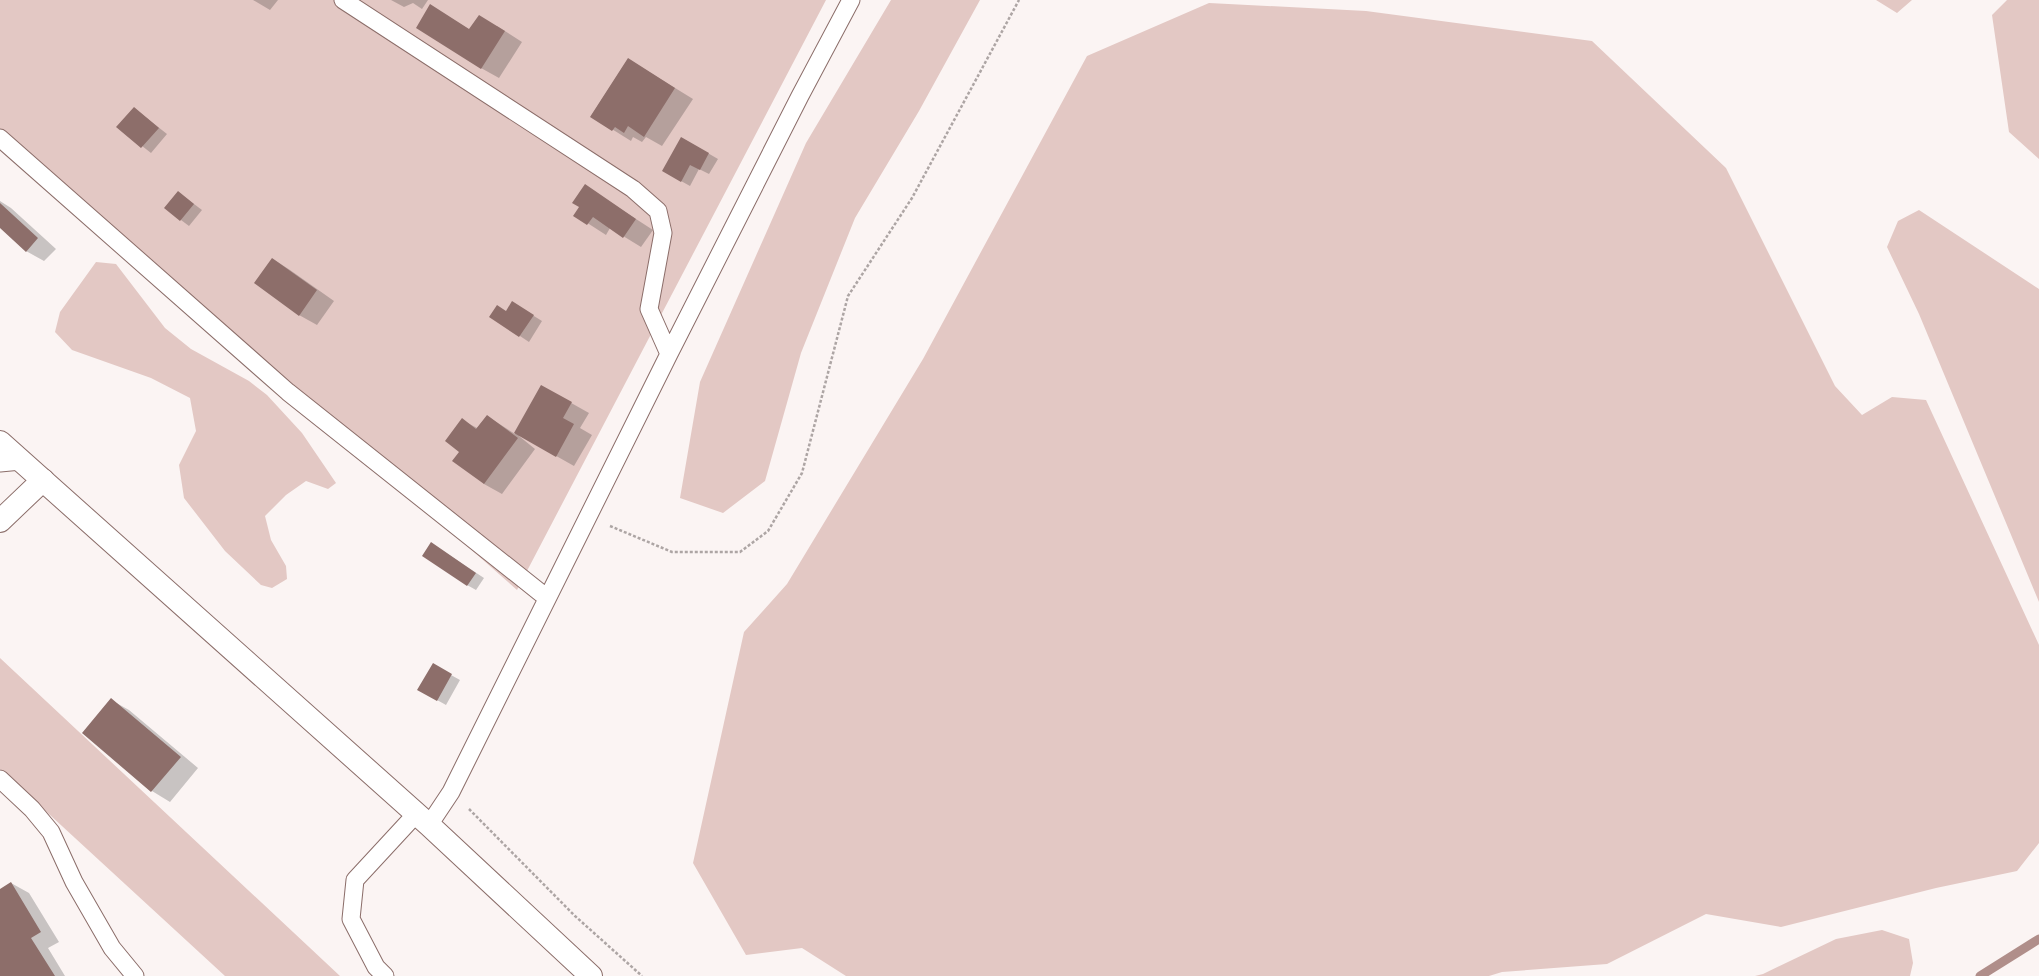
<svg xmlns="http://www.w3.org/2000/svg" width="2039" height="976" viewBox="0 0 2039 976" font-family="Helvetica,sans-serif">
  <style>
    .green { fill: #e3c8c4 }
    .shadow { fill: #0003 }
    .lines { fill: none; stroke-linecap: round; stroke-linejoin: round }
    .stream { stroke: #b08e8a; stroke-width: 9 }
    .building { fill: #8d6e6a }
    .lane-casing { stroke: #8b6d69; stroke-width: 19 }
    .street-casing { stroke: #8b6d69; stroke-width: 24 }
    .secondary-casing { stroke: #8b6d69; stroke-width: 24 }
    .path { stroke: #ada5a4; stroke-width: 2.5; stroke-dasharray: 3 2; stroke-linecap: butt }
    .lane { stroke: #fff; stroke-width: 17 }
    .street { stroke: #fff; stroke-width: 22 }
    .secondary { stroke: #fff; stroke-width: 22 }
  </style>
  <rect width="100%" height="100%" fill="#fbf4f3"/>
  <path class="green" d="M0,0H826L517,590L0,134Z
    M891,0H980L919,111L855,218L801,353L765,481L723,513L680,498L700,382L806,143Z
    M1876,0H1912L1897,13Z
    M2007,0H2039V159L2009,132L1992,15Z
    M1209,3L1366,11L1592,41L1726,168L1835,386L1862,415L1892,397L1926,400L2039,645V843L2017,871L1936,888L1781,927L1706,914L1607,964L1502,972L1489,976H846L802,948L746,955L693,863L744,632L787,584L923,359L1087,56Z
    M1919,210L2039,289V602L1919,314L1887,247L1898,221Z
    M96,262L116,264L165,328L191,349L249,381L267,395L302,433L336,483L328,489L306,481L286,495L265,516L271,540L286,566L287,579L272,588L261,585L225,551L184,498L179,465L196,431L190,398L151,378L72,350L55,332L60,312Z
    M0,658L340,976H225L0,769Z
    M1882,930L1909,939L1913,963L1910,976H1755L1763,974L1836,939Z"/>
  <path class="shadow" d="M253,0H278L270,10Z
    M391,0H428L422,9L413,3L404,7Z
    M431,6L470,30L497,26L522,42L499,78L481,68Z
    M628,59L693,99L662,146L646,137L642,142L633,137L631,141L591,116Z
    M134,108L167,134L151,153L118,127Z
    M682,138L718,159L709,174L699,169L690,186L663,171Z
    M585,186L653,230L641,247L610,228L606,235L575,215L580,207Z
    M178,192L202,210L189,226L165,208Z
    M0,201L11,208L56,249L44,261L26,251L0,227Z
    M273,259L290,270L334,301L317,325L299,315Z
    M521,308L542,321L529,342L490,316Z
    M541,386L589,413L580,428L592,435L574,466L519,435V436L535,449L502,494L484,484L460,451L462,420L477,428L487,416L515,434Z
    M440,549L484,578L476,590L467,585Z
    M433,665L460,680L446,705L419,690Z
    M111,700L129,710L198,768L170,802L152,791L84,733Z
    M11,883L29,893L59,942L48,948L65,976H0V890Z"/>
  <g class="lines">
    <path class="stream" d="M1980,976L2039,939"/>
  </g>
  <path class="building" d="M430,4L469,29L479,15L505,31L481,69L416,28Z
    M628,58L675,88L644,137L628,126L624,133L615,127L612,131L590,117Z
    M134,107L159,128L141,148L116,127Z
    M681,137L709,153L700,170L690,165L681,182L662,171Z
    M585,184L636,219L623,238L593,217L587,225L573,216L579,207L572,203Z
    M178,191L194,204L180,221L164,208Z
    M0,203L38,238L26,252L0,228Z
    M272,258L317,290L299,316L254,283Z
    M512,301L534,315L519,337L489,317L497,305L506,311Z
    M541,385L572,402L563,418L574,424L556,457L514,433Z
    M487,415L518,438L484,484L452,461L459,452L445,441L462,418L476,429Z
    M431,542L476,573L467,586L422,556Z
    M433,663L452,674L437,701L417,690Z
    M111,698L181,757L151,792L82,733Z
    M11,882L41,932L31,938L55,976H0V889Z"/>
  <g class="lines">
    <g class="lane-casing">
      <path id="lane" d="M343,0L633,189L658,211L663,233L649,309L669,354
        M0,138L288,392L547,598
        M0,463L21,461
        M0,779L32,809L51,832L74,882L112,948L135,976
        M429,825L451,792L669,354L800,96L851,0
        M385,976L376,967L351,919L355,880L416,814"/>
    </g>
    <g class="street-casing">
      <path id="street" d="M0,521L43,480"/>
    </g>
    <g class="secondary-casing">
      <path id="secondary" d="M0,442L429,825L591,976"/>
    </g>
    <path class="path" d="M610,526L672,552H740L768,531L802,473L848,296L912,198L1019,0
      M469,809L575,916L642,976"/>
    <use href="#lane" class="lane"/>
    <use href="#street" class="street"/>
    <use href="#secondary" class="secondary"/>
  </g>
</svg>
